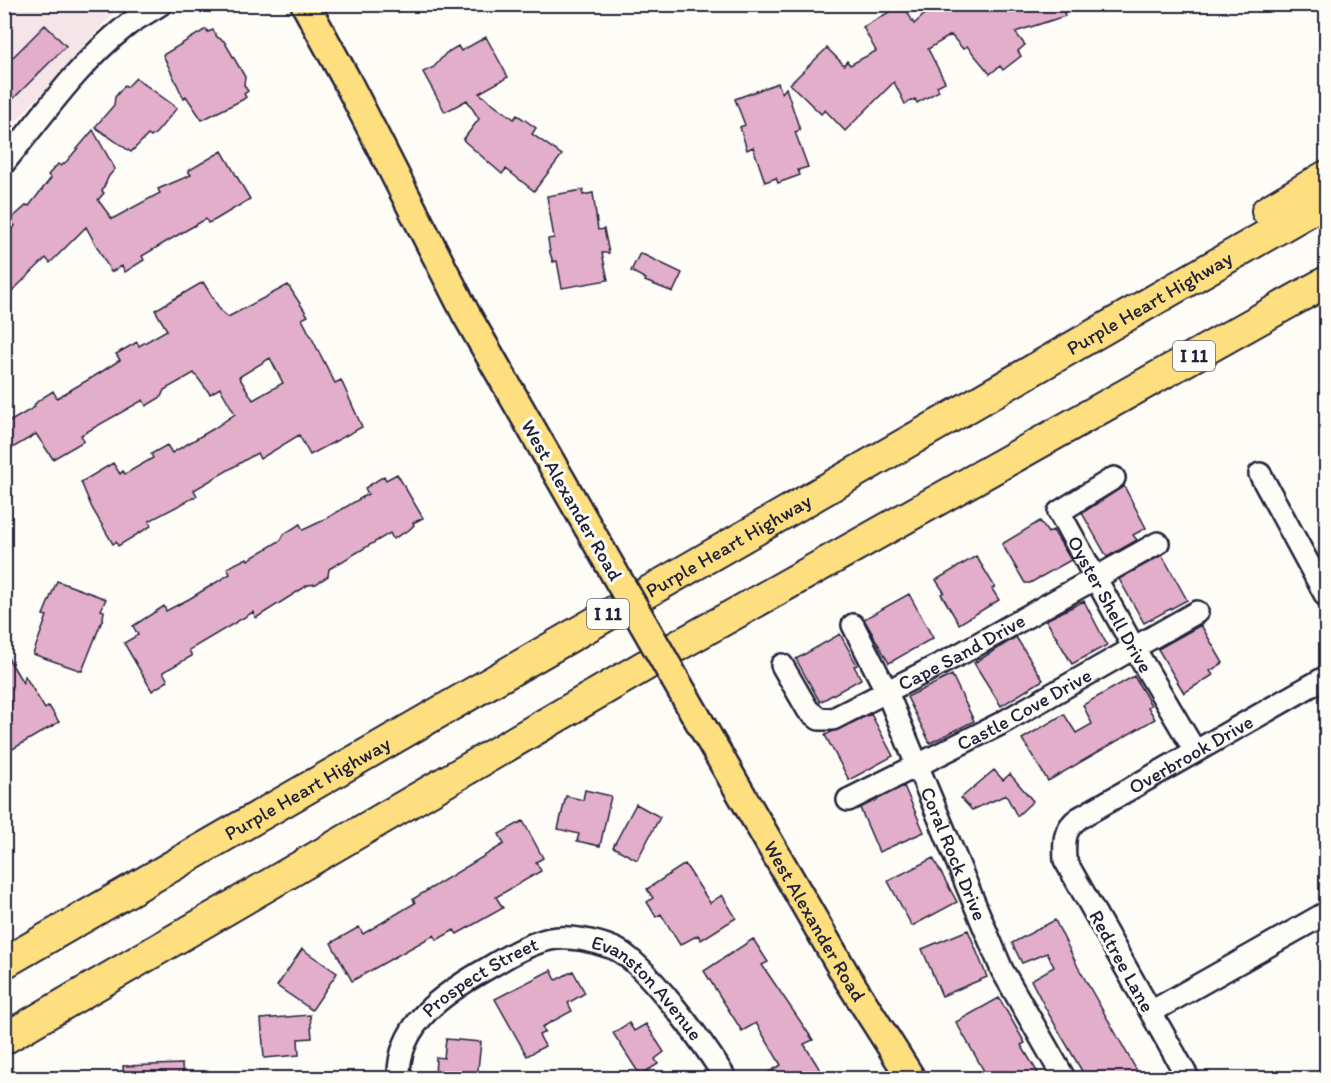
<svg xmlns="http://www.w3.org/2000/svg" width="1331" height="1083" viewBox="0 0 1331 1083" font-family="Itim,sans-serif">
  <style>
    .built { fill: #f5e5e9 }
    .building { fill: #e3aec9; stroke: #22223b; stroke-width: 1.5; fill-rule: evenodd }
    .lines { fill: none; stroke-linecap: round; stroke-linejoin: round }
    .minor-casing { stroke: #22223b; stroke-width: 26 }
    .major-casing { stroke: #22223b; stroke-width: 32 }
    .highway-casing { stroke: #22223b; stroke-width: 34 }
    .minor { stroke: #fdfcf7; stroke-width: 21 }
    .major { stroke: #fedf80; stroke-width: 27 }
    .highway { stroke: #fedf80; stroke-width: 30 }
    .major-bridge-casing { stroke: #22223b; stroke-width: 32; stroke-linecap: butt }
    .major-bridge { stroke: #fedf80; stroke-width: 27 }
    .labels { text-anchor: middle; stroke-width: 6; stroke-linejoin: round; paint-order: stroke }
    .shield { fill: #fdfcf7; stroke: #646373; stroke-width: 1.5 }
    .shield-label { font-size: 18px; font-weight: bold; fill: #22223b }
    .street-label { font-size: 20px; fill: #22223b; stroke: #fdfcf7 }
  </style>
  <rect width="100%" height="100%" fill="#fdfcf7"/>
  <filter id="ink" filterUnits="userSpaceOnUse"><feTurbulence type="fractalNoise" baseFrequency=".0167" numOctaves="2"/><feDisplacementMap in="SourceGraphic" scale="12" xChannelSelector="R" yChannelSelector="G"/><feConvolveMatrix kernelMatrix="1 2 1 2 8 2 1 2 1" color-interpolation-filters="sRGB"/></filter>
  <g filter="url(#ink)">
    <path class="built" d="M5,5H121L5,134Z"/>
    <path class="building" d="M903,4L914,24L936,4H1061L1065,16L1015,32L1025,45L1018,51L1021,56L1003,70L1000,66L990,74L967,46L963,49L951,35L928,49L945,82L937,86L939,91L917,103L915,99L905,104L894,82L845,131L825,110L821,114L790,84L827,48L844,65L847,61L850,65L876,51L863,27Z
      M45,25L66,46L4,108V66Z
      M206,29L208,32L213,30L217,37L224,41L245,77L244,85L248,91L244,94L246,97L242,100L202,120L186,96L184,99L163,55Z
      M486,37L508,77L479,93L514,119L517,115L525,120L536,128L532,134L562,155L534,191L506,169L502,174L463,140L479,119L467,100L445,112L423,72L434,67L446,53L458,46L461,51Z
      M136,78L177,108L157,132L151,137L148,135L131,152L95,127L114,105L115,97L125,85L127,87Z
      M778,83L782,93L786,88L800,130L795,132L808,167L798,170L800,175L778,183L776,178L765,182L753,147L747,150L740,127L745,125L735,99Z
      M93,130L115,169L109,176L102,191L104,193L98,200L112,219L160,193L158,189L191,175L188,171L222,151L250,199L215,220L208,223L206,219L183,232L142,256L144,260L125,272L122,266L111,272L86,227L50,263L46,258L4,299V234L15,226L10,220L27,205L29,206L51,178L48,175L58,164L61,166L67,161Z
      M583,190V195L593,193L598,230L604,229L609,253H602L608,280L562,288L557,261L553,262L550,253L548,239L554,238L547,196Z
      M640,253L682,273L673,292L645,281L646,279L631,271Z
      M203,282L221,311L228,317L288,285L308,316L302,319L335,383L341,380L362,427L310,455L299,435L260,459L257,453L194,490L197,496L149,521L151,526L118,546L116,542L113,544L92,508L81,482L113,463L120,474L123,471L125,474L153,458L151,454L167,445L172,453L213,429L235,414L220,388L210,394L194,373L164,390L161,397L146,406L143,400L81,435L84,441L53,459L36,434L4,453V425L35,407L34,405L39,400L53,391L57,398L98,374L120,360L116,354L137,342L139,346L167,330L155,310ZM270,358L283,383L253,400L239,377Z
      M397,474L423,518L413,523L414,525L409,530L393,539L390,533L329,569L328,576L316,584L308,585L256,618L253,612L189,650L192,656L163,672L168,681L152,691L124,643L138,635L133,626L164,606L166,611L189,599L230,574L227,568L247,558L248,560L281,540L284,534L300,524L303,530L322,521L368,494L365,488L384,476L386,480Z
      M1124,486L1146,528L1133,535L1137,540L1107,557L1082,513Z
      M1040,521L1048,533L1053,530L1071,560L1030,583H1025L1002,544Z
      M1162,555L1187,600L1144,623L1119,579Z
      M976,556L995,587L992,589L999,600L959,624L941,594L944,592L936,580Z
      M57,581L106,599L101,610L104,611L103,618L82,671L33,654L47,616L43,615Z
      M909,594L933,638L889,663L864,619Z
      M1084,601L1107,645L1072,664L1046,620Z
      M1201,625L1223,663L1210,671L1213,675L1184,693L1158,649Z
      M840,634L857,665L854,666L861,679L820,702L796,659Z
      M1016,637L1043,680L1001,706L974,663Z
      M4,651L23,683L25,676L45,709L49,706L59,722L11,750L4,738Z
      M952,675L974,721L930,743L907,697Z
      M1134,676L1151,705L1148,707L1155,719L1048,781L1022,739L1064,714L1076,733L1092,724L1083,705Z
      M871,714L893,756L849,780L825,735Z
      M994,770L1003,780L1010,774L1033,801L1017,816L1006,795L972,810L961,798Z
      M904,786L924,832L879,852L860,808Z
      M585,790L611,796L600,846L577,841L579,834L558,829L566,796L583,800Z
      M636,804L660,817L637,860L613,847Z
      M523,821L543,858L536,862L541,871L496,897L503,908L457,934L454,930L437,940L434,935L352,981L331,943L359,927L363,934L415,903L413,899L504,844L499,834Z
      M933,858L957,902L912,926L888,881Z
      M685,864L710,903L722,895L736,918L701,940L698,935L680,945L661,914L656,917L647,902L653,898L647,889Z
      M1055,920L1078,967L1141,1078H1086L1047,1011L1031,980L1054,967L1047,953L1022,963L1012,943Z
      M968,930L987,977L942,996L922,949Z
      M753,939L768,962L762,965L813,1040L804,1044L825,1078H759L781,1065L756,1023L742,1031L704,971Z
      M302,949L337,973L312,1010L277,986Z
      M551,970L556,980L573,971L585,993L568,1003L572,1011L542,1027L545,1032L539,1035L545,1046L527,1056L495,999Z
      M999,998L1025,1043L1021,1045L1041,1078H988L956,1022Z
      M310,1015L312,1038L298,1039L299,1055L264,1058L261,1019Z
      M629,1023L634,1031L646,1024L664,1052L655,1059L658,1064L640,1075L613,1033Z
      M446,1039L481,1042L477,1078H435L436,1057L444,1058Z
      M182,1064L183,1078H124L123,1066Z"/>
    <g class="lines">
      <g class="minor-casing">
        <g id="minor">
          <path d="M4,163C42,117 78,64 125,27C136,18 149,12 161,4"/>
          <path d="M1260,474L1326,596"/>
          <path id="s1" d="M1114,478L1059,512L1134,648L1195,751"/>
          <path id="s2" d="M853,625L886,690L1002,970L1064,1078"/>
          <path id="s3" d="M782,665L808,710L819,719H833L962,653L1158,543"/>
          <path id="s4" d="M848,800L1000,724L1197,612"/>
          <path d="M1151,1012L1326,913"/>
          <path id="s5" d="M399,1078C397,1023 446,992 488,968C508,956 528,944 550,939C569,935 595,941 613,948C643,959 708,1049 725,1078"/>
          <path id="s6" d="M1188,1078L1065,860C1064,843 1063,829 1079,818L1326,677"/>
        </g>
      </g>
      <g class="major-casing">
        <g id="major">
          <path d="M305,4L346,79L466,314L588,527"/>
          <path id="s7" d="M699,721L848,979L911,1078"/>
        </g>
      </g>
      <g class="highway-casing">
        <g id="highway">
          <path d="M1267,211L1326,176"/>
          <path d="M672,649L1326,282"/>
          <path id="s8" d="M4,963L1326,201"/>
          <path d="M4,1039L646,665"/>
        </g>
      </g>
      <use href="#minor" class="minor"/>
      <use href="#major" class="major"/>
      <use href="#highway" class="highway"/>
      <g class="major-bridge-casing">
        <path id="major-bridge" d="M588,527L699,721"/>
      </g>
      <use href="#major-bridge" class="major-bridge"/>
    </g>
  </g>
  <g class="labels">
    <g class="shield">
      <rect x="1173" y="341" width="42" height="30" rx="4.5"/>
      <rect x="587" y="599" width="42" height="30" rx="4.5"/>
    </g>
    <g class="shield-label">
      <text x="1194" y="362">I 11</text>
      <text x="608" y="620">I 11</text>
    </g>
    <g class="street-label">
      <text dy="7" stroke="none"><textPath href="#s8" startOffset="1322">Purple Heart Highway</textPath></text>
      <text transform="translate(572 500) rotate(60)" y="7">West Alexander Road</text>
      <text dy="7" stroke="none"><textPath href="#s8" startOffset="836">Purple Heart Highway</textPath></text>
      <text dy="7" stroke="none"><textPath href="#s1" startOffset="170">Oyster Shell Drive</textPath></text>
      <text dy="7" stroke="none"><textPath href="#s3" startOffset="225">Cape Sand Drive</textPath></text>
      <text dy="7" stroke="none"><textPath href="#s4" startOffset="198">Castle Cove Drive</textPath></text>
      <text dy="7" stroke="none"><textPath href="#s6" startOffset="426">Overbrook Drive</textPath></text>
      <text dy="7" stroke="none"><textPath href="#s8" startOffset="350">Purple Heart Highway</textPath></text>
      <text dy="7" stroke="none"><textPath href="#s2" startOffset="250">Coral Rock Drive</textPath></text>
      <text dy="7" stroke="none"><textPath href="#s7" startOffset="231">West Alexander Road</textPath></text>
      <text transform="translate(1122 961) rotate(61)" y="7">Redtree Lane</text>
      <text dy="7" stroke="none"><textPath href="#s5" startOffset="138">Prospect Street</textPath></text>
      <text dy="7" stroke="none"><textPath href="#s5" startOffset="334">Evanston Avenue</textPath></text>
    </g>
  </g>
  <rect width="1331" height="1083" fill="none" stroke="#fdfcf7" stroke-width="24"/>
  <rect x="12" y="12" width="1307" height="1059" fill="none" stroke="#22223b" stroke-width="2" filter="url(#ink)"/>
</svg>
